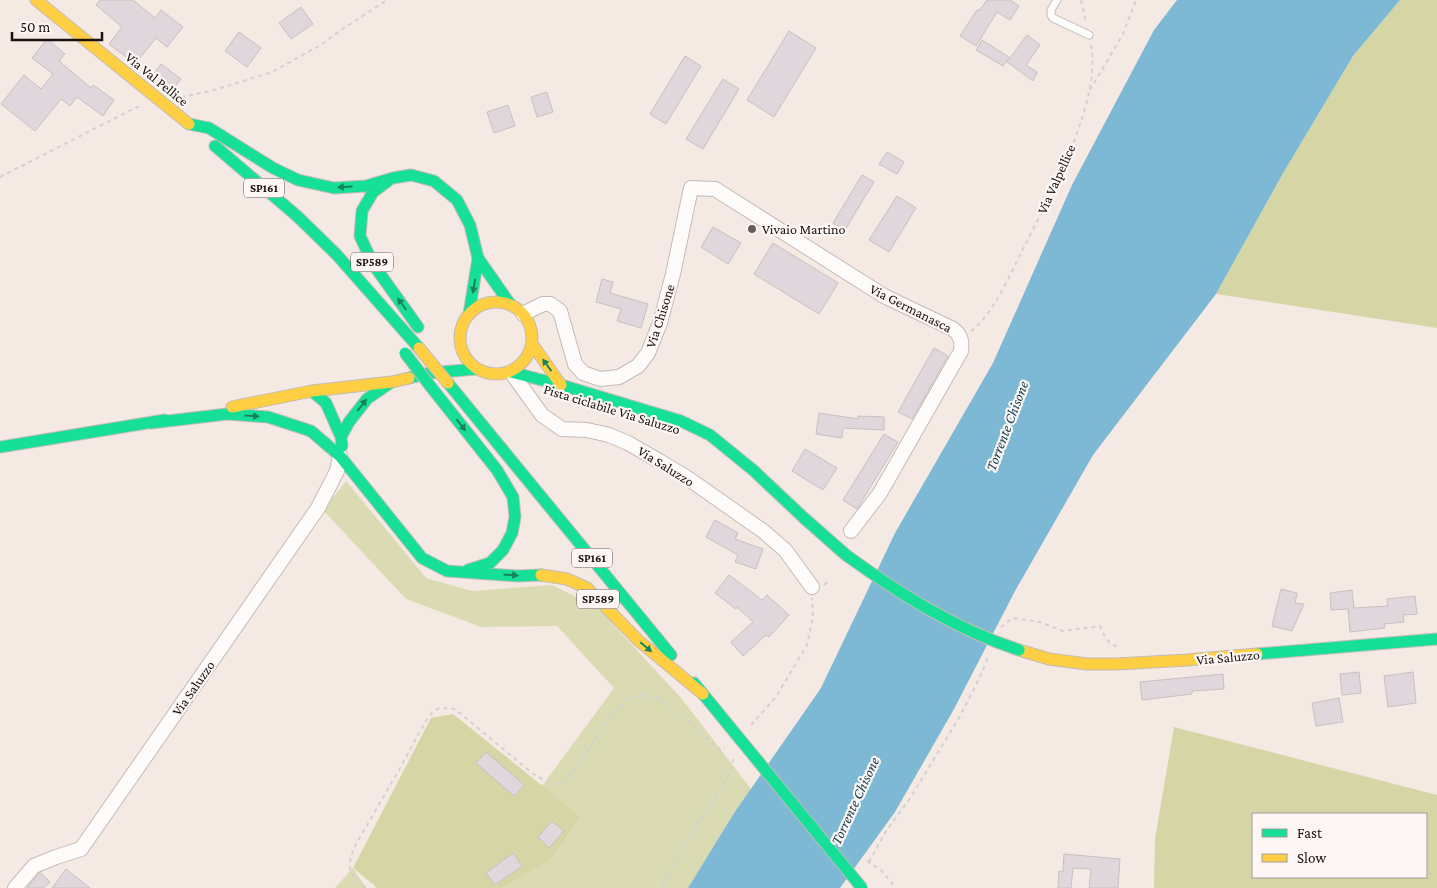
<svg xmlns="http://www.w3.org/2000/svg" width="1437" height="888" viewBox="0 0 1437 888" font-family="'Crimson Pro',serif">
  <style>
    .green { fill: #dbdbb3 }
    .forest { fill: #d5d5a6; fill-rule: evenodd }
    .water { fill: #7db9d4 }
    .building { fill: #e0d7dc; stroke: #c6c0c0 }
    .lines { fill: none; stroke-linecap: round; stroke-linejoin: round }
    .lane-casing { stroke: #c4bbb6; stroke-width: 9 }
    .street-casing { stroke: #c4bbb6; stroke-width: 16 }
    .fast-casing { stroke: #c4bbb6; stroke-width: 13 }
    .slow-casing { stroke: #c4bbb6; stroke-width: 13 }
    .path { stroke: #d4d0cf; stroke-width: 2; stroke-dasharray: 4 4; stroke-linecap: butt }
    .lane { stroke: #fefcfb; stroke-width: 7 }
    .street { stroke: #fefcfb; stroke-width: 14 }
    .fast { stroke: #16e098; stroke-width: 11 }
    .slow { stroke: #ffcf43; stroke-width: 11 }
    .fast-bridge-casing { stroke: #c4bbb6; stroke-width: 13; stroke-linecap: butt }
    .slow-bridge-casing { stroke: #c4bbb6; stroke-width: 13; stroke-linecap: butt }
    .fast-bridge { stroke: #16e098; stroke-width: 11 }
    .slow-bridge { stroke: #ffcf43; stroke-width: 11 }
    .oneway { fill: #17835a }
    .poi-dot { fill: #665d59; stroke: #fcf7f5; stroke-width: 2 }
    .labels { text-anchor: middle; stroke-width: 4.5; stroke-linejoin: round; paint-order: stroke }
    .shield { fill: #fcf7f5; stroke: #5d5653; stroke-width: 1 }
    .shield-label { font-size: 12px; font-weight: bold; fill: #19110e }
    .street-label { font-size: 14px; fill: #19110e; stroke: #fcf7f5 }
    .poi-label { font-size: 14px; fill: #19110e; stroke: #fcf7f5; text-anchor: start }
    .water-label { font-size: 15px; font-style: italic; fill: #153d4f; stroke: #fcf7f5 }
  </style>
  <rect width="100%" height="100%" fill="#f5e9e3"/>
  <path class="green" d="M346,481L426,578L472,591L552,585L598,608L682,699L751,789L734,813L688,888H502L550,860L581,817L542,786L614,688L557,626L481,627L406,599L323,510Z
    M353,868L366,888H335Z"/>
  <path class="forest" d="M1400,0H1437V328L1216,294L1282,175L1353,56Z
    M453,714L581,817L550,860L502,888H376L374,885L353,868L431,718Z
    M1174,727L1437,795V888H1154L1155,839ZM1253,814H1426V877H1253Z"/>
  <path class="water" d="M1177,0H1400L1353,56L1282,175L1216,294L1093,455L1015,591L954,709L895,812L840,888H688L734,813L821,688L895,533L993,363L1072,185L1154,30Z"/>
  <path class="building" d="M100,0H133L155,18L161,10L183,27L167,47L156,38L135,64L109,44L122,27L96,5Z
    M987,0H1010L1019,6L1010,20L997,12L976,46L960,36L977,10L979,11Z
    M301,7L313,24L291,39L279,23Z
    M789,31L816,48L774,117L747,100Z
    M239,32L261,48L247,67L225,51Z
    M1027,35L1040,45L1026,65L1037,72L1033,81L1007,62Z
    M47,39L65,54L59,61L91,88L93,85L114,100L103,116L77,97L70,106L61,99L35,131L1,104L24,75L41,89L53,74L32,58Z
    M982,40L1009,57L1003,66L976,50Z
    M685,56L701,66L666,124L650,114Z
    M161,64L181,79L170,93L151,78Z
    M723,79L739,89L703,149L686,139Z
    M547,92L553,112L537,117L531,97Z
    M508,105L515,126L494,133L487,112Z
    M887,152L904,162L897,174L879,164Z
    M862,175L874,182L845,230L833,223Z
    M897,196L916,208L889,252L869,240Z
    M713,227L741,243L728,264L701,247Z
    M773,243L838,283L819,314L754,274Z
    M602,279L613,282L610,293L648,304L641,328L617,321L621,309L596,302Z
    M934,348L948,356L912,419L898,412Z
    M819,413L858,419V416L884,417V430L843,428L842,438L816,434Z
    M884,434L898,442L857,509L843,500Z
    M805,449L837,468L823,490L792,471Z
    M715,520L738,533L735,539L763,549L756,569L735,562L738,555L706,537Z
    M729,575L762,600L767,595L789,615L769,637L766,635L743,656L731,642L753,622L737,607L736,609L715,593Z
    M1281,589L1297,593L1295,603L1304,604L1292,631L1272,626Z
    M1352,590L1354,608L1388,606L1387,599L1415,596L1417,614L1403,615L1404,622L1384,624L1385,628L1350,632L1348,609L1331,610L1330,593Z
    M1359,672L1361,693L1342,695L1340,674Z
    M1413,672L1416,703L1388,707L1384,676Z
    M1223,674L1224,689L1192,691V694L1142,700L1140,682Z
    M1339,698L1343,722L1316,726L1312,703Z
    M486,752L524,785L514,796L476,763Z
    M552,821L564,831L549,848L538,837Z
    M513,853L522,866L495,885L486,873Z
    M1064,854L1120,859L1118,888H1089L1091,869L1073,868L1071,888H1058L1059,871L1063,872Z
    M66,869L90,888H52Z
    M39,873H41L50,882L44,888H27Z"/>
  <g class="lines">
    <g class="lane-casing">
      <path id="lane" d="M1057,0L1051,10V15L1053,18L1089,35"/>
    </g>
    <g class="street-casing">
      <path id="street" d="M523,314L543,304H550L560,311L575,364L583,373L600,379L619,377L638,366L648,353L660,323L673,274L691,188L715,189L884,296L953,329C961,335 962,341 961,351L880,493L851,531
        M511,372L542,415L562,429L587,430L609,435L628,443L661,462L689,479L763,531L785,550L812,587
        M15,888L34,866L56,857L81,849L318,508L337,471L340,456"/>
    </g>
    <g class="fast-casing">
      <path id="fast" d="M189,124L209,128L273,168L298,180L334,188L366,186L393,178L411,175L434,181L457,200L470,225L478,258L469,314
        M215,146L297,216L337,255L419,348
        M388,181L373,192L362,211L360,236L373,264L418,327
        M478,258L510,304
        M511,372L561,385L681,421L710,435L753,470L804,518L846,555
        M409,378L430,373L476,369
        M448,383L671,655
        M431,387L497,470L513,497L515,517L512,533L503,550L490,563L468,570
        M312,391L326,403L341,437L342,446
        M151,423L227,414L268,417L311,431L340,456L422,558L447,571L517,576L541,575
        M341,437L349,422L367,399L390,383
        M0,447L165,420
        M1257,654L1437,639
        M694,683L730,727"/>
    </g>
    <g class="slow-casing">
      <path id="slow" d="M36,0L189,124
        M460 338a36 36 0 1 1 72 0a36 36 0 1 1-72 0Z
        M532,344L561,385
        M232,407L312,391L392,382L409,378
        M541,575L567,579L587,588L639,641L703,694
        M1019,650L1049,659L1087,664H1117L1187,660L1257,654"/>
    </g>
    <path class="path" d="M1081,0L1086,22
      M1090,90L1123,34L1136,0
      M181,97L211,91L272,72L319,46L344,28L387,0
      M0,177L135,108L142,106
      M971,331C992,316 1010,275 1022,251C1047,201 1076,149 1089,93C1092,78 1094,59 1091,44
      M824,585L829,580
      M1001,627L1012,618L1040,622L1063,631L1100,626C1104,636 1108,645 1119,647
      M751,725L776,697L807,645L813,617L812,598
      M867,861L881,870L896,888
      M869,862L886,831L911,797L960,716L980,677L988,657
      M366,888C347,875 347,865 355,846L399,770L425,722L433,711L440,708L455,709L532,773L546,781L556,784L564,782L573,771L613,714L628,699L642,695L662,699L713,744L721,750L725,748
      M662,888C672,869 682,849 693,831C708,808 728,784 734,757"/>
    <use href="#lane" class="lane"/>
    <use href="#street" class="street"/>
    <use href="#fast" class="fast"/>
    <use href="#slow" class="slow"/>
    <g class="fast-bridge-casing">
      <path id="fast-bridge" d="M405,353L431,387
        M846,555C900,594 955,629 1019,650
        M730,727L862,888"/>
    </g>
    <g class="slow-bridge-casing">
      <path id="slow-bridge" d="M419,348L448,383"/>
    </g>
    <use href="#fast-bridge" class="fast-bridge"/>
    <use href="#slow-bridge" class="slow-bridge"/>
  </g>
  <defs><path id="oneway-solid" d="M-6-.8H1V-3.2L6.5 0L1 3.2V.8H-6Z" transform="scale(1.25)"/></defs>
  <g class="oneway">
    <use href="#oneway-solid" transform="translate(345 187) rotate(177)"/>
    <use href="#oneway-solid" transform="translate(474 286) rotate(99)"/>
    <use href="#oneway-solid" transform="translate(402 304) rotate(-126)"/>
    <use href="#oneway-solid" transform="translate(547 365) rotate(-126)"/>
    <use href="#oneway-solid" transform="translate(362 405) rotate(-52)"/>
    <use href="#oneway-solid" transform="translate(252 416) rotate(3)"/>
    <use href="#oneway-solid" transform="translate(461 425) rotate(52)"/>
    <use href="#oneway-solid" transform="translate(511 575) rotate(3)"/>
    <use href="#oneway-solid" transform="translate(646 647) rotate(40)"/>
  </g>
  <circle class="poi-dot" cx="752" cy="229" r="5"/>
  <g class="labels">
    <g class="shield">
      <rect x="244" y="178.5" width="40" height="19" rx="4"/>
      <rect x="351" y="252.5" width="42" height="19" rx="4"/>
      <rect x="572" y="548.5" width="40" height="19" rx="4"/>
      <rect x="577" y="589.5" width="42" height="19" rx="4"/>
    </g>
    <g class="shield-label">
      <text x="264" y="192">SP161</text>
      <text x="372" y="266">SP589</text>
      <text x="592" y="562">SP161</text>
      <text x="598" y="603">SP589</text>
    </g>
    <g class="street-label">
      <text transform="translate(157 79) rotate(39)" y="5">Via Val Pellice</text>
      <text transform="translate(1056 179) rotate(-66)" y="5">Via Valpellice</text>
      <text transform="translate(911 308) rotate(27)" y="5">Via Germanasca</text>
      <text transform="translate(660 316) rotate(-72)" y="5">Via Chisone</text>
      <text transform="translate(612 409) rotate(17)" y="5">Pista ciclabile Via Saluzzo</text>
      <text transform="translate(666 466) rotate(32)" y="5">Via Saluzzo</text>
      <text transform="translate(1228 657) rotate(-5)" y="5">Via Saluzzo</text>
      <text transform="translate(193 688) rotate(-55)" y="5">Via Saluzzo</text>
    </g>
    <g class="poi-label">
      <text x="762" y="234">Vivaio Martino</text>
    </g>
    <g class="water-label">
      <text transform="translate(1007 426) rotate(-69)" y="5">Torrente Chisone</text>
      <text transform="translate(855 801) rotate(-65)" y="5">Torrente Chisone</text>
    </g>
  </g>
  <rect x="1252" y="813" width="175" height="65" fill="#fcf7f5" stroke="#a19b99"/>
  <rect x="1262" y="829" width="25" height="8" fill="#16e098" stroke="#a19b99"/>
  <text x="1297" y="838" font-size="15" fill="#19110e">Fast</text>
  <rect x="1262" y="854" width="25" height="8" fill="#ffcf43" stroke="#a19b99"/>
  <text x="1297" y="863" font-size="15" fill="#19110e">Slow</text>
  <path d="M12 32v8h90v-8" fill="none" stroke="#19110e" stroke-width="2.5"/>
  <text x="20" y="32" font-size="15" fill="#19110e" stroke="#fcf7f5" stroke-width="4" paint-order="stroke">50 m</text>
</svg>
